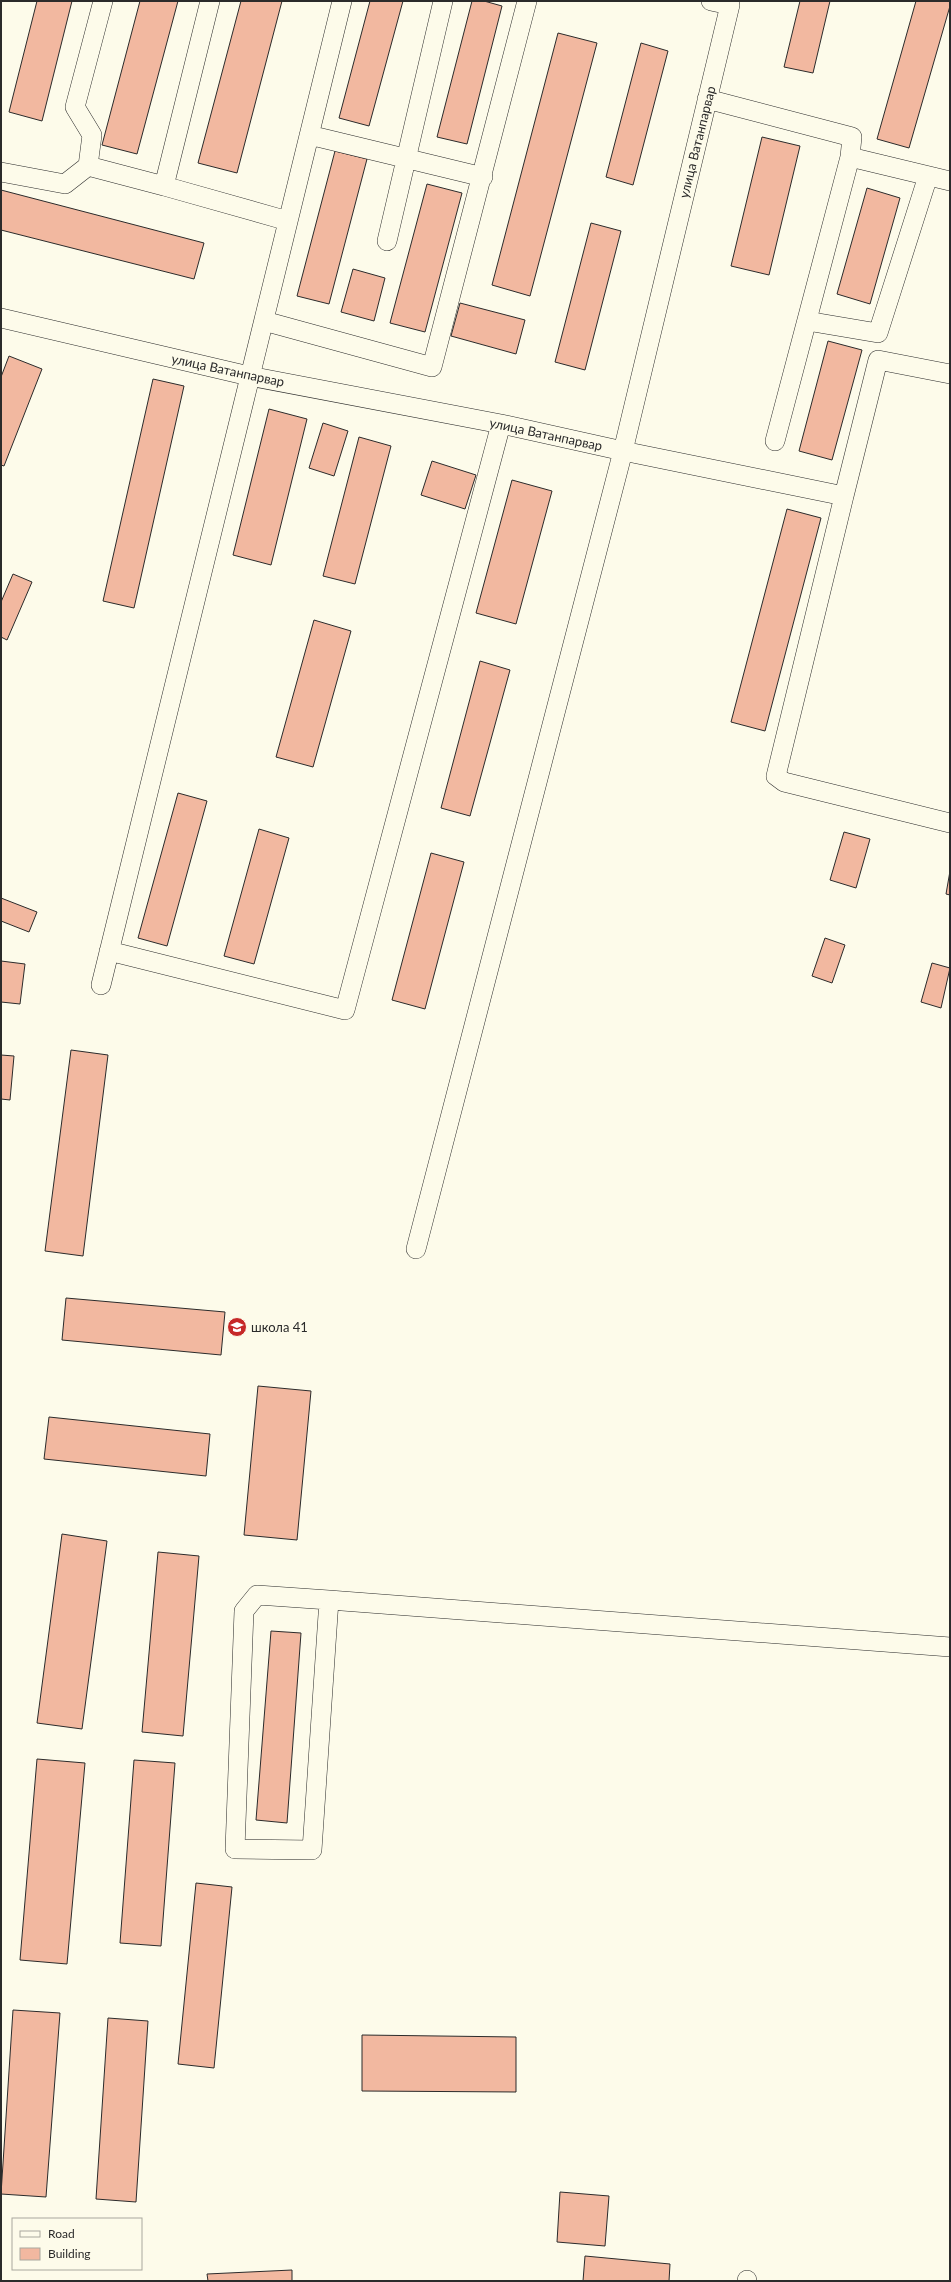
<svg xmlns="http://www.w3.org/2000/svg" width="951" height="2282" viewBox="0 0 951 2282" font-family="Lato,sans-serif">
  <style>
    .building { fill: #f2b8a0; stroke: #2b2b2b }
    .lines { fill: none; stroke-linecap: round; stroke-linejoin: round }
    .minor-casing { stroke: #2b2b2b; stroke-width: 20 }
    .minor { stroke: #fdfbea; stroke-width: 19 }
    .labels { text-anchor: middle; stroke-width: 3; stroke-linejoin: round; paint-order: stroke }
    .street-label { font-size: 13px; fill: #2b2b2b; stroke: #fdfbea }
    .poi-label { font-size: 13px; fill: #2b2b2b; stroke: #fdfbea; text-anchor: start }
  </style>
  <rect width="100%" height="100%" fill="#fdfbea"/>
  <path class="building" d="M37,1H72L42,121L9,112Z
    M140,1H178L137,154L102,145Z
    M241,1H282L237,173L198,163Z
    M370,1H403L369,126L339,118Z
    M472,1H484L502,6L467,144L437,137Z
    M800,1H830L813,73L784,67Z
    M916,1H950V6L909,148L877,139Z
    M558,33L597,43L530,296L492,285Z
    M641,43L668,51L633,185L606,177Z
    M762,137L800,146L769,275L731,266Z
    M335,151L367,159L329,304L297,296Z
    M427,184L462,193L425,332L390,323Z
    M867,188L900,198L870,304L837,294Z
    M1,190L204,243L194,279L1,230Z
    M591,223L621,231L585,370L555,362Z
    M353,269L385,278L374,321L341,312Z
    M460,303L525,320L516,354L451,336Z
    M828,341L862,350L832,460L799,451Z
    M9,356L42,369L4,466L1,465V377Z
    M153,379L184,386L134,608L103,601Z
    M269,409L307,419L271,565L233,555Z
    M323,423L348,431L334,476L309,468Z
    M359,437L391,446L355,584L323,576Z
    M432,461L476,475L465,509L421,495Z
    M512,480L552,491L516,624L476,613Z
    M787,509L821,518L765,731L731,722Z
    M13,574L32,582L7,640L1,637V602Z
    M314,620L351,631L313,767L276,757Z
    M480,661L510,670L470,816L441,808Z
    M178,793L207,801L167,946L138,938Z
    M259,829L289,838L254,964L224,956Z
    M844,832L870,839L856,888L830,880Z
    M431,853L464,862L425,1009L392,1000Z
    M950,871V895L946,894Z
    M1,898L37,912L29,932L1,921Z
    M825,938L845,945L832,983L812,976Z
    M1,961L25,964L20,1004L1,1002Z
    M932,963L950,968L941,1008L921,1002Z
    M71,1050L108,1055L83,1256L45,1251Z
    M1,1055L14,1056L10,1100L1,1099Z
    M66,1298L225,1312L221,1355L62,1340Z
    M258,1386L311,1391L297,1540L244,1535Z
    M49,1417L210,1434L206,1476L44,1459Z
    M62,1534L107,1541L82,1729L37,1723Z
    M158,1552L199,1556L183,1736L142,1732Z
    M271,1631L301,1633L287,1823L256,1820Z
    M37,1759L85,1763L67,1964L20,1960Z
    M134,1760L175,1763L161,1946L120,1943Z
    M196,1883L232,1887L214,2068L178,2064Z
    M13,2010L60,2013L46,2197L1,2194Z
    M108,2018L148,2021L136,2202L96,2199Z
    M362,2035L516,2037V2092L362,2091Z
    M560,2192L609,2196L605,2246L557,2242Z
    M585,2256L670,2264L669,2281H583Z
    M292,2270V2281H208L207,2274Z"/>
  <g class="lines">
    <g class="minor-casing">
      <path id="minor" d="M103,1L75,107L92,135L88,166L164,186
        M210,1L164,186L288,221
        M707,99L852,137L850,157L950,181
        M309,135L483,177
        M1,172L65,184L88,166
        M387,241L443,1
        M1,318L249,376L501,424L623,451L730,5L711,1
        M264,321L432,367L527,1
        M807,321L878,333L928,176
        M775,441L850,157
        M844,496L776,776L784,782L950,823
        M109,951L345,1010L501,424
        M101,985L342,1
        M416,1249L623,451L844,496L878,360L950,374
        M329,1600L312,1850L235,1849L244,1611L257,1595L329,1600L950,1647
        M747,2281V2280"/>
    </g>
    <use href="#minor" class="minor"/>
  </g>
  <defs>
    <g id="school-disc" transform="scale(1)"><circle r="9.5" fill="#c62828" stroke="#fdfbea"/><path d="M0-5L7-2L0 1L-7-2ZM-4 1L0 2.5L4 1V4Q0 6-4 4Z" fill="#fff"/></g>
  </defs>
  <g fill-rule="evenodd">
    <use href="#school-disc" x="237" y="1327"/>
  </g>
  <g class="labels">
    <g class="street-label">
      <text transform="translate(697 142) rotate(-76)" y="5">улица Ватанпарвар</text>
      <text transform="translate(228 370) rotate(12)" y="5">улица Ватанпарвар</text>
      <text transform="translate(546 434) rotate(12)" y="5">улица Ватанпарвар</text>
    </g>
    <g class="poi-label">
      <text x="251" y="1332">школа 41</text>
    </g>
  </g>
  <rect width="951" height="2282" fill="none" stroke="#2b2b2b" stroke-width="4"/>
  <rect x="12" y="2218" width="130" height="52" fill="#fdfbea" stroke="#a9a89e"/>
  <rect x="20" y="2231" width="20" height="6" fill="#fdfbea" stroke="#a9a89e"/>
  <text x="48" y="2238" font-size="12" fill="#2b2b2b">Road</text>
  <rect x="20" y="2248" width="20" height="12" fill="#f2b8a0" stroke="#a9a89e"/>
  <text x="48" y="2258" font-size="12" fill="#2b2b2b">Building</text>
</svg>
